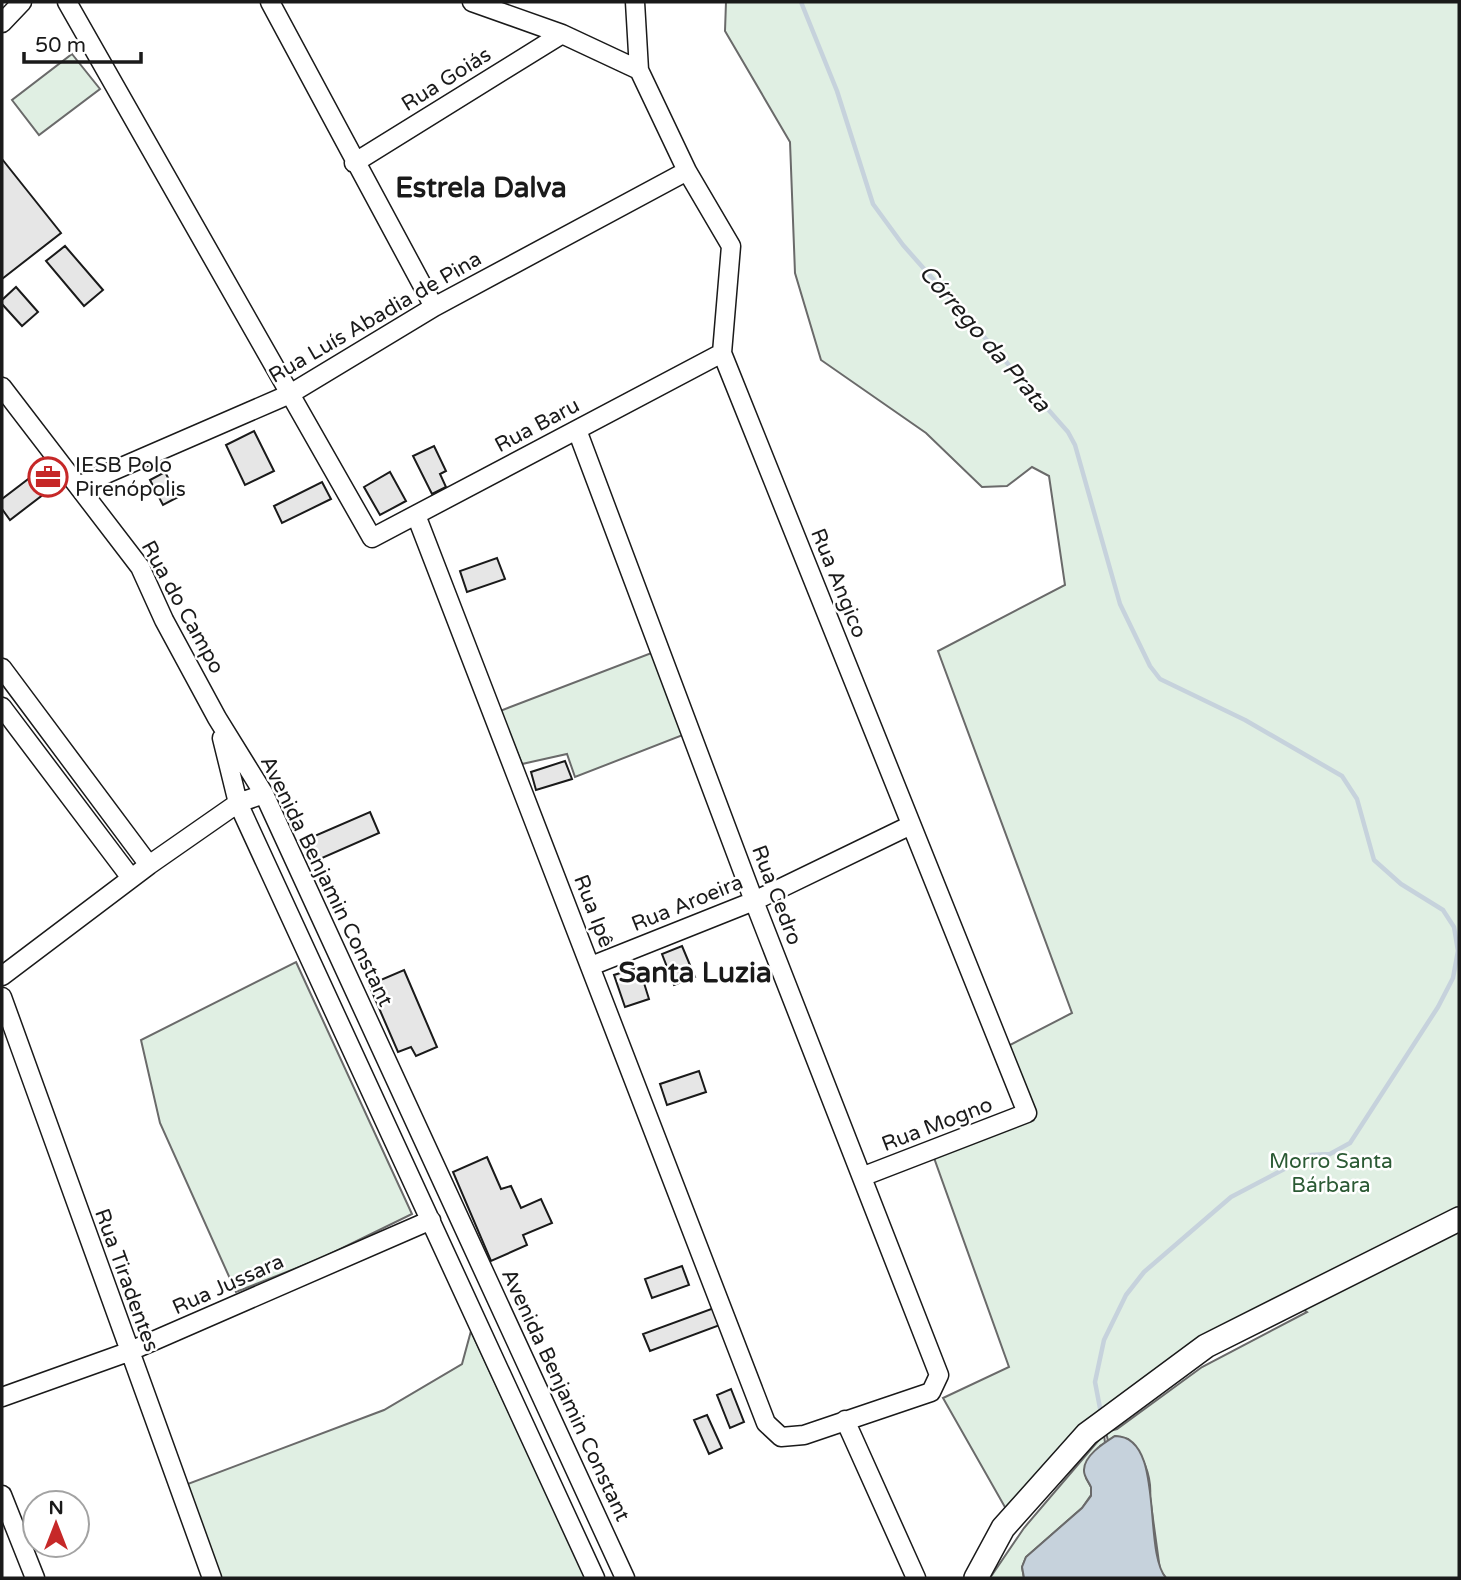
<svg xmlns="http://www.w3.org/2000/svg" width="1461" height="1580" viewBox="0 0 1461 1580" font-family="'Varela Round',sans-serif">
  <style>
    .green { fill: #e0efe3; stroke: #6a6a6a; stroke-width: 2 }
    .water { fill: #c6d2dc; stroke: #6a6a6a; stroke-width: 2 }
    .lines { fill: none; stroke-linecap: round; stroke-linejoin: round }
    .stream { stroke: #c6d2dc; stroke-width: 4.5 }
    .building { fill: #e6e6e6; stroke: #1a1a1a; stroke-width: 2 }
    .minor-casing { stroke: #1a1a1a; stroke-width: 21 }
    .major-casing { stroke: #1a1a1a; stroke-width: 26 }
    .minor { stroke: #fff; stroke-width: 18 }
    .major { stroke: #fff; stroke-width: 23 }
    .labels { text-anchor: middle; stroke-width: 5; stroke-linejoin: round; paint-order: stroke }
    .street-label { font-size: 21px; fill: #1a1a1a; stroke: #fff }
    .poi-label { font-size: 21px; fill: #1a1a1a; stroke: #fff; text-anchor: start }
    .park-label { font-size: 21px; fill: #2b5a34; stroke: #fff }
    .water-label { font-size: 23px; font-style: italic; fill: #1a1a1a; stroke: #fff }
    .district-label { font-size: 28px; font-weight: bold; fill: #1a1a1a; stroke: #fff }
  </style>
  <rect width="100%" height="100%" fill="#fff"/>
  <path class="green" d="M726,2H1459V1578H1166L1160,1570L1150,1497C1152,1476 1143,1454 1128,1439L1115,1436L1108,1441L1106,1432L1117,1429L1202,1367L1307,1312L1293,1302L1205,1345L1010,1516L943,1398L1009,1367L933,1155L1032,1114L1006,1047L1072,1013L938,651L1065,585L1049,476L1032,467L1007,486L982,487L926,433L821,360L795,273L790,142L725,31Z
    M72,54L100,89L39,135L12,100Z
    M654,652L688,733L575,777L567,754L522,764L500,711Z
    M296,962L412,1214L322,1258L236,1292L160,1123L141,1040Z
    M471,1331L586,1578H220L185,1485L384,1410L462,1364Z
    M1104,1434L1105,1443L1100,1446L1086,1478L1091,1487V1495L1082,1508L1026,1557L1022,1567L1024,1578H990L1024,1528Z"/>
  <path class="water" d="M1115,1436C1166,1436 1142,1550 1166,1578H1024L1022,1567L1026,1557L1082,1508L1091,1496V1487C1089,1482 1084,1477 1084,1471C1083,1456 1104,1443 1115,1436Z"/>
  <g class="lines">
    <path class="stream" d="M801,2L837,91L873,204L903,245L1068,432L1075,445L1120,604L1150,666L1160,679L1245,720L1342,776L1357,799L1374,860L1401,884L1443,910L1454,927L1458,951L1453,978L1438,1007L1350,1143L1330,1154L1311,1155L1231,1197L1144,1272L1126,1295L1104,1340L1095,1382L1100,1408"/>
  </g>
  <path class="building" d="M2,159L61,233L2,279Z
    M65,246L103,290L84,306L46,261Z
    M16,287L38,312L22,326L2,304V300Z
    M254,431L274,471L245,485L226,445Z
    M434,446L446,471L440,474L446,487L432,494L413,456Z
    M48,464L61,481L10,520L2,509V499Z
    M165,472L178,497L163,505L150,480Z
    M390,472L406,501L380,515L364,487Z
    M322,482L331,499L282,523L274,506Z
    M497,558L505,579L467,592L460,571Z
    M565,761L572,779L536,790L531,772Z
    M370,812L379,833L313,862L303,841Z
    M682,946L695,977L674,985L662,954Z
    M639,967L649,999L625,1007L614,975Z
    M404,970L437,1047L416,1056L411,1047L398,1052L369,985Z
    M699,1071L706,1092L667,1105L660,1084Z
    M487,1157L501,1189L511,1186L521,1208L541,1199L552,1223L523,1235L527,1245L491,1261L453,1172Z
    M682,1266L689,1285L652,1298L645,1279Z
    M714,1308L720,1325L650,1351L643,1334Z
    M731,1389L744,1422L730,1428L717,1395Z
    M707,1415L722,1448L709,1454L694,1420Z"/>
  <g class="lines">
    <g class="minor-casing">
      <path id="minor" d="M67,2L372,538L722,353
        M270,2L434,307
        M472,2L562,34L639,70
        M635,2L639,70L687,171L731,246L722,353L1027,1113L864,1176
        M2,23L22,2
        M354,163L562,34
        M2,387L140,567L164,620L217,718L264,794L625,1578
        M78,486L290,394L434,307L687,171
        M416,515L766,1423L781,1437L804,1435L931,1392L939,1375L754,901L577,430
        M2,668L149,865
        M2,707L131,878
        M222,738L238,803L595,1578
        M591,966L754,901L911,825
        M2,976L149,865L238,803L264,794
        M2,997L212,1578
        M2,1397L128,1352L431,1220
        M845,1420L916,1578
        M2,1495L35,1578"/>
    </g>
    <g class="major-casing">
      <path id="major" d="M976,1578L1003,1528L1087,1434L1102,1423L1206,1346L1459,1219"/>
    </g>
    <use href="#minor" class="minor"/>
    <use href="#major" class="major"/>
  </g>
  <defs>
    <g id="office-ring" transform="scale(2.0125)"><circle r="9.5" fill="#fff" stroke="#c62828" stroke-width="1.5"/><path d="M-6-3h4V-5.5h4V-3h4V5H-6ZM-1-4.5V-3h2v-1.5ZM-6 0V1H6V0Z" fill="#c62828"/></g>
  </defs>
  <g fill-rule="evenodd">
    <use href="#office-ring" x="48" y="477"/>
  </g>
  <g class="labels">
    <g class="street-label">
      <text transform="translate(446 79) rotate(-32)" y="7">Rua Goiás</text>
      <text transform="translate(375 317) rotate(-30)" y="7">Rua Luís Abadia de Pina</text>
      <text transform="translate(537 425) rotate(-28)" y="7">Rua Baru</text>
      <text transform="translate(839 583) rotate(68)" y="7">Rua Angico</text>
      <text transform="translate(183 607) rotate(61)" y="7">Rua do Campo</text>
      <text transform="translate(327 881) rotate(64)" y="7">Avenida Benjamin Constant</text>
      <text transform="translate(777 895) rotate(69)" y="7">Rua Cedro</text>
      <text transform="translate(687 903) rotate(-22)" y="7">Rua Aroeira</text>
      <text transform="translate(594 911) rotate(69)" y="7">Rua Ipê</text>
      <text transform="translate(937 1124) rotate(-21)" y="7">Rua Mogno</text>
      <text transform="translate(127 1280) rotate(70)" y="7">Rua Tiradentes</text>
      <text transform="translate(228 1284) rotate(-24)" y="7">Rua Jussara</text>
      <text transform="translate(566 1395) rotate(65)" y="7">Avenida Benjamin Constant</text>
    </g>
    <g class="poi-label">
      <text x="75" y="472">IESB Polo<tspan x="75" dy="24">Pirenópolis</tspan></text>
    </g>
    <g class="park-label">
      <text x="1331" y="1168">Morro Santa<tspan x="1331" dy="24">Bárbara</tspan></text>
    </g>
    <g class="water-label">
      <text transform="translate(985 338) rotate(49)" y="8">Córrego da Prata</text>
    </g>
    <g class="district-label">
      <text x="481" y="197">Estrela Dalva</text>
      <text x="695" y="982">Santa Luzia</text>
    </g>
  </g>
  <rect width="1461" height="1580" fill="none" stroke="#1a1a1a" stroke-width="7"/>
  <g transform="translate(56 1524)"><circle r="33" fill="#ffffff" stroke="#a3a3a3" stroke-width="2"/>
  <path d="M0-5L12 26L0 18L-12 26Z" fill="#c62828"/>
  <text y="-10" font-size="19" font-weight="bold" text-anchor="middle" fill="#1a1a1a">N</text>
  </g>
  <path d="M24 52v10h117v-10" fill="none" stroke="#1a1a1a" stroke-width="3.5"/>
  <text x="35" y="52" font-size="21" fill="#1a1a1a" stroke="#ffffff" stroke-width="5" paint-order="stroke">50 m</text>
</svg>
